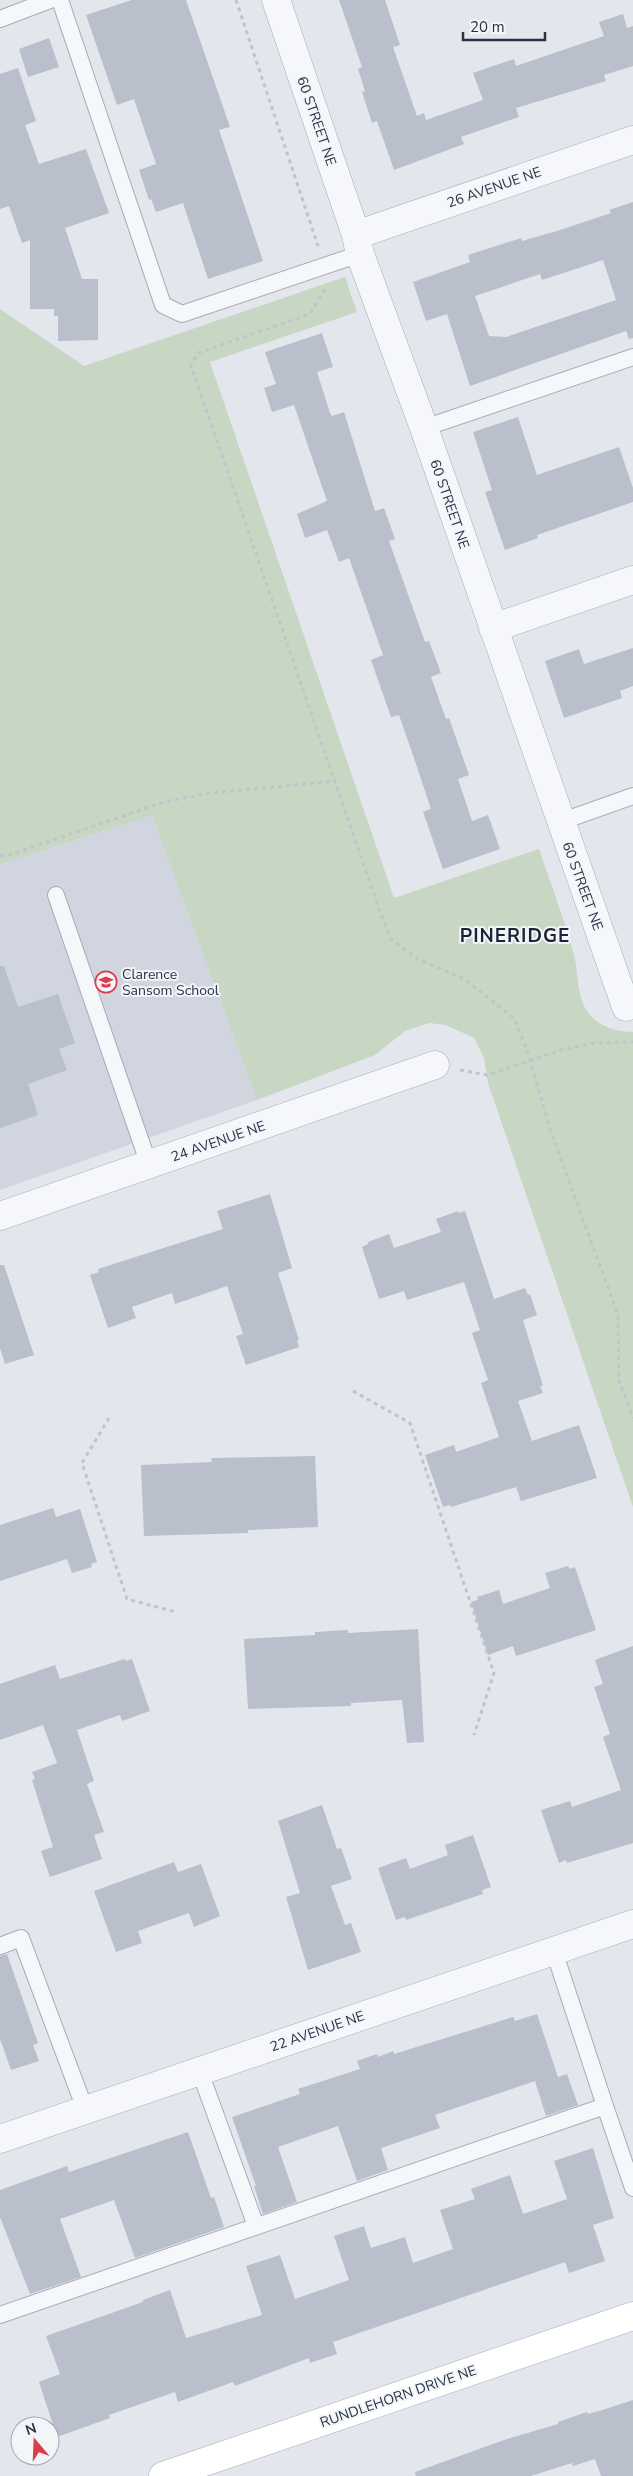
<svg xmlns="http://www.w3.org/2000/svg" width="633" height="2476" viewBox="0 0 633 2476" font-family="'Nunito Sans',sans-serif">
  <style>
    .built { fill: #d0d5df }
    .green { fill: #c7d7c3 }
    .building { fill: #b9bfcb; fill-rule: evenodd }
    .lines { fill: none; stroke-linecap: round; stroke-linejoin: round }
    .lane-casing { stroke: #a7acb7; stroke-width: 18 }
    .street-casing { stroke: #a7acb7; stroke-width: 29 }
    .secondary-casing { stroke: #a7acb7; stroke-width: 29 }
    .path { stroke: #c0c4cb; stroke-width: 3; stroke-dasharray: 4 4; stroke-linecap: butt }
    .lane { stroke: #f6f7fa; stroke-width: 16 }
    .street { stroke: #f6f7fa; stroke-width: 28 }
    .secondary { stroke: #fff; stroke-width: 28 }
    .labels { text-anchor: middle; stroke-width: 4; stroke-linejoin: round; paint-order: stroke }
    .street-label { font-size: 14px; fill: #283247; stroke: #f3f5f9 }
    .poi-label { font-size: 14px; fill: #283247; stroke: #f3f5f9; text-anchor: start }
    .district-label { font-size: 19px; font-weight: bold; letter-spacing: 1px; fill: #1a2337; stroke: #f3f5f9 }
  </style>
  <rect width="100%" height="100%" fill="#e3e6ec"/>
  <path class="built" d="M152,816L257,1100L0,1190V864Z"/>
  <path class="green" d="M345,277L357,312L210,362L394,898L539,849C551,884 564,919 574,955C579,973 576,994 587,1011C596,1026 616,1032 633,1032V1507L488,1083L484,1058L474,1038L446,1025L429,1023L405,1031L375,1055L257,1100L152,816L0,864V309L84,366Z"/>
  <path class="building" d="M132,0H186L230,127L219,130L263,261L208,279L183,203L156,212L151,199L149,200L139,170L156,164L134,99L117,105L86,15Z
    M339,0H385L400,45L393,47L417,116L424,113L426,120L483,100L473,73L514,59L516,66L604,36L599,22L623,14L627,28L633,26V66L604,75L606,81L516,108L519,117L461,137L464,144L394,170L377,121L372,123L362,92L365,91L358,69L362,67Z
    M49,38L59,67L28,77L19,49Z
    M18,68L36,121L25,125L39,164L86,149L109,213L65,228L82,279H98V340L58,341V316H54V309H30V240L22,243L9,206L0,209V74Z
    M633,202V338L629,339L626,331L470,386L447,314L426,321L413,282L470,262L468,255L521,238L522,241L557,231L611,213L609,210ZM603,260L616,300L506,337L489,336L475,296L540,274L542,280Z
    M322,333L333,367L317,372L330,413L332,416L344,412L375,511L384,508L395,539L389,541L425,642L429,641L441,673L431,677L446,719L449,718L469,775L458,779L472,821L488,815L500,849L443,869L423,812L431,809L415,761L399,715L391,717L371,660L383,655L349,558L339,562L327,530L305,538L297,514L327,501L294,405L272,412L264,388L276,384L265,352Z
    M518,417L537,475L619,447L633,488V502L537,535L538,538L505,550L485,492L492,490L473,432Z
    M633,648V686L620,691L622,698L564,718L545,661L579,649L584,664Z
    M0,966H4L18,1007L58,994L75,1043L59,1049L67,1070L28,1084L38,1115L0,1128Z
    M270,1194L292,1268L278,1273L299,1340L297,1341L299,1347L246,1365L236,1336L243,1334L227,1286L175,1304L172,1293L132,1307L136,1318L108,1328L90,1275L99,1272L98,1269L223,1229L217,1211Z
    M458,1211L459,1213L465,1211L494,1299L525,1288L528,1295L530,1294L537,1315L523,1320L543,1386H540L543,1393L518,1401L532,1441L579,1425L597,1478L521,1501L516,1487L451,1507L450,1505L443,1507L425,1455L454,1445L456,1452L499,1437L481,1383L488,1380L472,1333L480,1330L464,1282L407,1300L404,1291L379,1299L362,1247L368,1244V1242L389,1234L394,1248L441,1232L436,1219Z
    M0,1265H4L34,1355L5,1364L0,1348Z
    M315,1456L318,1527L248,1530V1533L144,1536L141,1465L212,1462L211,1458Z
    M53,1508L56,1517L80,1509L97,1562L91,1564L92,1567L72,1573L67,1559L0,1581V1525Z
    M568,1566L569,1569L575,1567L596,1630L516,1656L513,1646L488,1655L471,1602L478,1600L477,1597L499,1590L503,1604L550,1588L545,1573Z
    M418,1629L424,1742L407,1743L402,1700L351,1703V1706L248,1709L244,1639L315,1635V1632L348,1630V1633Z
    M633,1646V1843L567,1863L566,1860L559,1863L541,1810L570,1801L572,1807L621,1790L603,1737L610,1734L594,1687L603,1684L595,1660Z
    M125,1659L126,1661L132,1659L150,1711L122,1721L120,1715L77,1730L94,1781L87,1784L104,1832L94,1835L102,1859L50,1877L41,1851L53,1847L32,1780L35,1779L32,1772L57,1763L43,1725L0,1740V1684L55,1665L60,1679Z
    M322,1805L337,1849L341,1848L352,1879L331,1886L345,1925L351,1923L361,1952L308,1970L286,1897L300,1893L278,1821Z
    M473,1835L491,1887L482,1890L483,1894L406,1920L405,1917L396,1920L378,1868L406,1858L410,1869L448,1855L445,1845Z
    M174,1862L178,1872L201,1864L220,1916L194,1927L189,1913L138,1931L142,1943L116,1952L94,1891Z
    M7,1954L38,2043L33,2045L39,2061L11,2070L0,2039V1956Z
    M537,2014L558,2077L567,2074L578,2105L546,2116L535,2081L435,2115L440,2128L381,2148L388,2170L357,2181L338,2126L278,2147L297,2202L263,2214L254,2186H256L232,2117L300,2094L298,2089L360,2069L357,2061L377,2054L378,2057L393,2051L394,2054L513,2017L515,2021Z
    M188,2132L211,2198L214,2197L224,2227L135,2258L114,2200L60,2219L81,2277L30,2294L0,2217V2190L67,2166L69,2172Z
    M593,2148L614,2218L593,2225L605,2261L569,2273L565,2262L333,2342L337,2354L310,2363L309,2358L235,2386L233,2382L178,2402L175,2392L109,2415L110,2418L57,2437L39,2382L60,2374L46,2336L143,2302V2300L170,2290L186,2338L262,2315L246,2266L280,2255L295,2299L349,2280L334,2236L364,2226L371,2248L405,2237L413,2263L453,2249L440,2210L475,2199L471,2189L510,2175L523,2214L567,2199L554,2161Z
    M633,2400V2476H601L595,2459L573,2466L572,2463L531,2476H416L415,2472L507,2439L558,2424V2422L587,2412L588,2414L602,2410Z"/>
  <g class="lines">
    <g class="lane-casing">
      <path id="lane" d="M60,0L163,305L182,314L360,254
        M0,19L50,0
        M424,428L633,357
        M560,822L633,796
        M56,895L149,1165
        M0,1946L21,1938L85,2109
        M554,1951L605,2106
        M200,2072L256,2226
        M0,2315L605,2106L633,2188"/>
    </g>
    <g class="street-casing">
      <path id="street" d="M276,0L356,235L360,254L424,428L626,1007L633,1004
        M356,235L633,140
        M493,628L633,580
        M0,1216L435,1065
        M0,2139L633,1924"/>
    </g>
    <g class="secondary-casing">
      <path id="secondary" d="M163,2476L633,2316"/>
    </g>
    <path class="path" d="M236,0L318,246
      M325,289L310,314L198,353L191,366L379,909L391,939L418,959L464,979L514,1018L527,1050L551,1132L618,1315L619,1381L633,1418
      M0,856L12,854L164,802L210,793L336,781
      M460,1070L487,1075L561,1050L594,1043L633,1042
      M353,1391L410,1423L494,1673L474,1735
      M109,1418L82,1463L127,1599L176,1612"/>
    <use href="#lane" class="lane"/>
    <use href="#street" class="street"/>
    <use href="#secondary" class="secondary"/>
  </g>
  <defs>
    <g id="school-ring" transform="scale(1.125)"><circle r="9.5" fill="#f3f5f9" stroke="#dd3c4d" stroke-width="1.5"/><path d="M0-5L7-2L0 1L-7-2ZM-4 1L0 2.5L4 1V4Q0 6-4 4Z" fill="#dd3c4d"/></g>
  </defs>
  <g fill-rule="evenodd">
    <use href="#school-ring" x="106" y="982"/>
  </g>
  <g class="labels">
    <g class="street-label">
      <text transform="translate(317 121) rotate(71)" y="5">60 STREET NE</text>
      <text transform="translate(494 187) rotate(-19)" y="5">26 AVENUE NE</text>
      <text transform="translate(450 504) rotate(71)" y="5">60 STREET NE</text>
      <text transform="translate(583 886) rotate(70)" y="5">60 STREET NE</text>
      <text transform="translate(218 1141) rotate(-19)" y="5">24 AVENUE NE</text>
      <text transform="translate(317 2031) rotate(-19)" y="5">22 AVENUE NE</text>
      <text transform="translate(398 2396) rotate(-19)" y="5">RUNDLEHORN DRIVE NE</text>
    </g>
    <g class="poi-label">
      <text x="122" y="979">Clarence<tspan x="122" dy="16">Sansom School</tspan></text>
    </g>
    <g class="district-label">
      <text x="515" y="942">PINERIDGE</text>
    </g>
  </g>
  <g transform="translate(35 2441) rotate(341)"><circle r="24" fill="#f3f5f9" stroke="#a2a7b2"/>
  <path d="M0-4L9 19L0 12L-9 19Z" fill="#dd3c4d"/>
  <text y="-8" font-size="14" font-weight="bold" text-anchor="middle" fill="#283247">N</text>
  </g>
  <path d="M463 32v8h82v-8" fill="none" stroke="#283247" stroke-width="2.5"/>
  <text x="470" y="32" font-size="15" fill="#283247" stroke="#f3f5f9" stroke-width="4" paint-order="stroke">20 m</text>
</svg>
